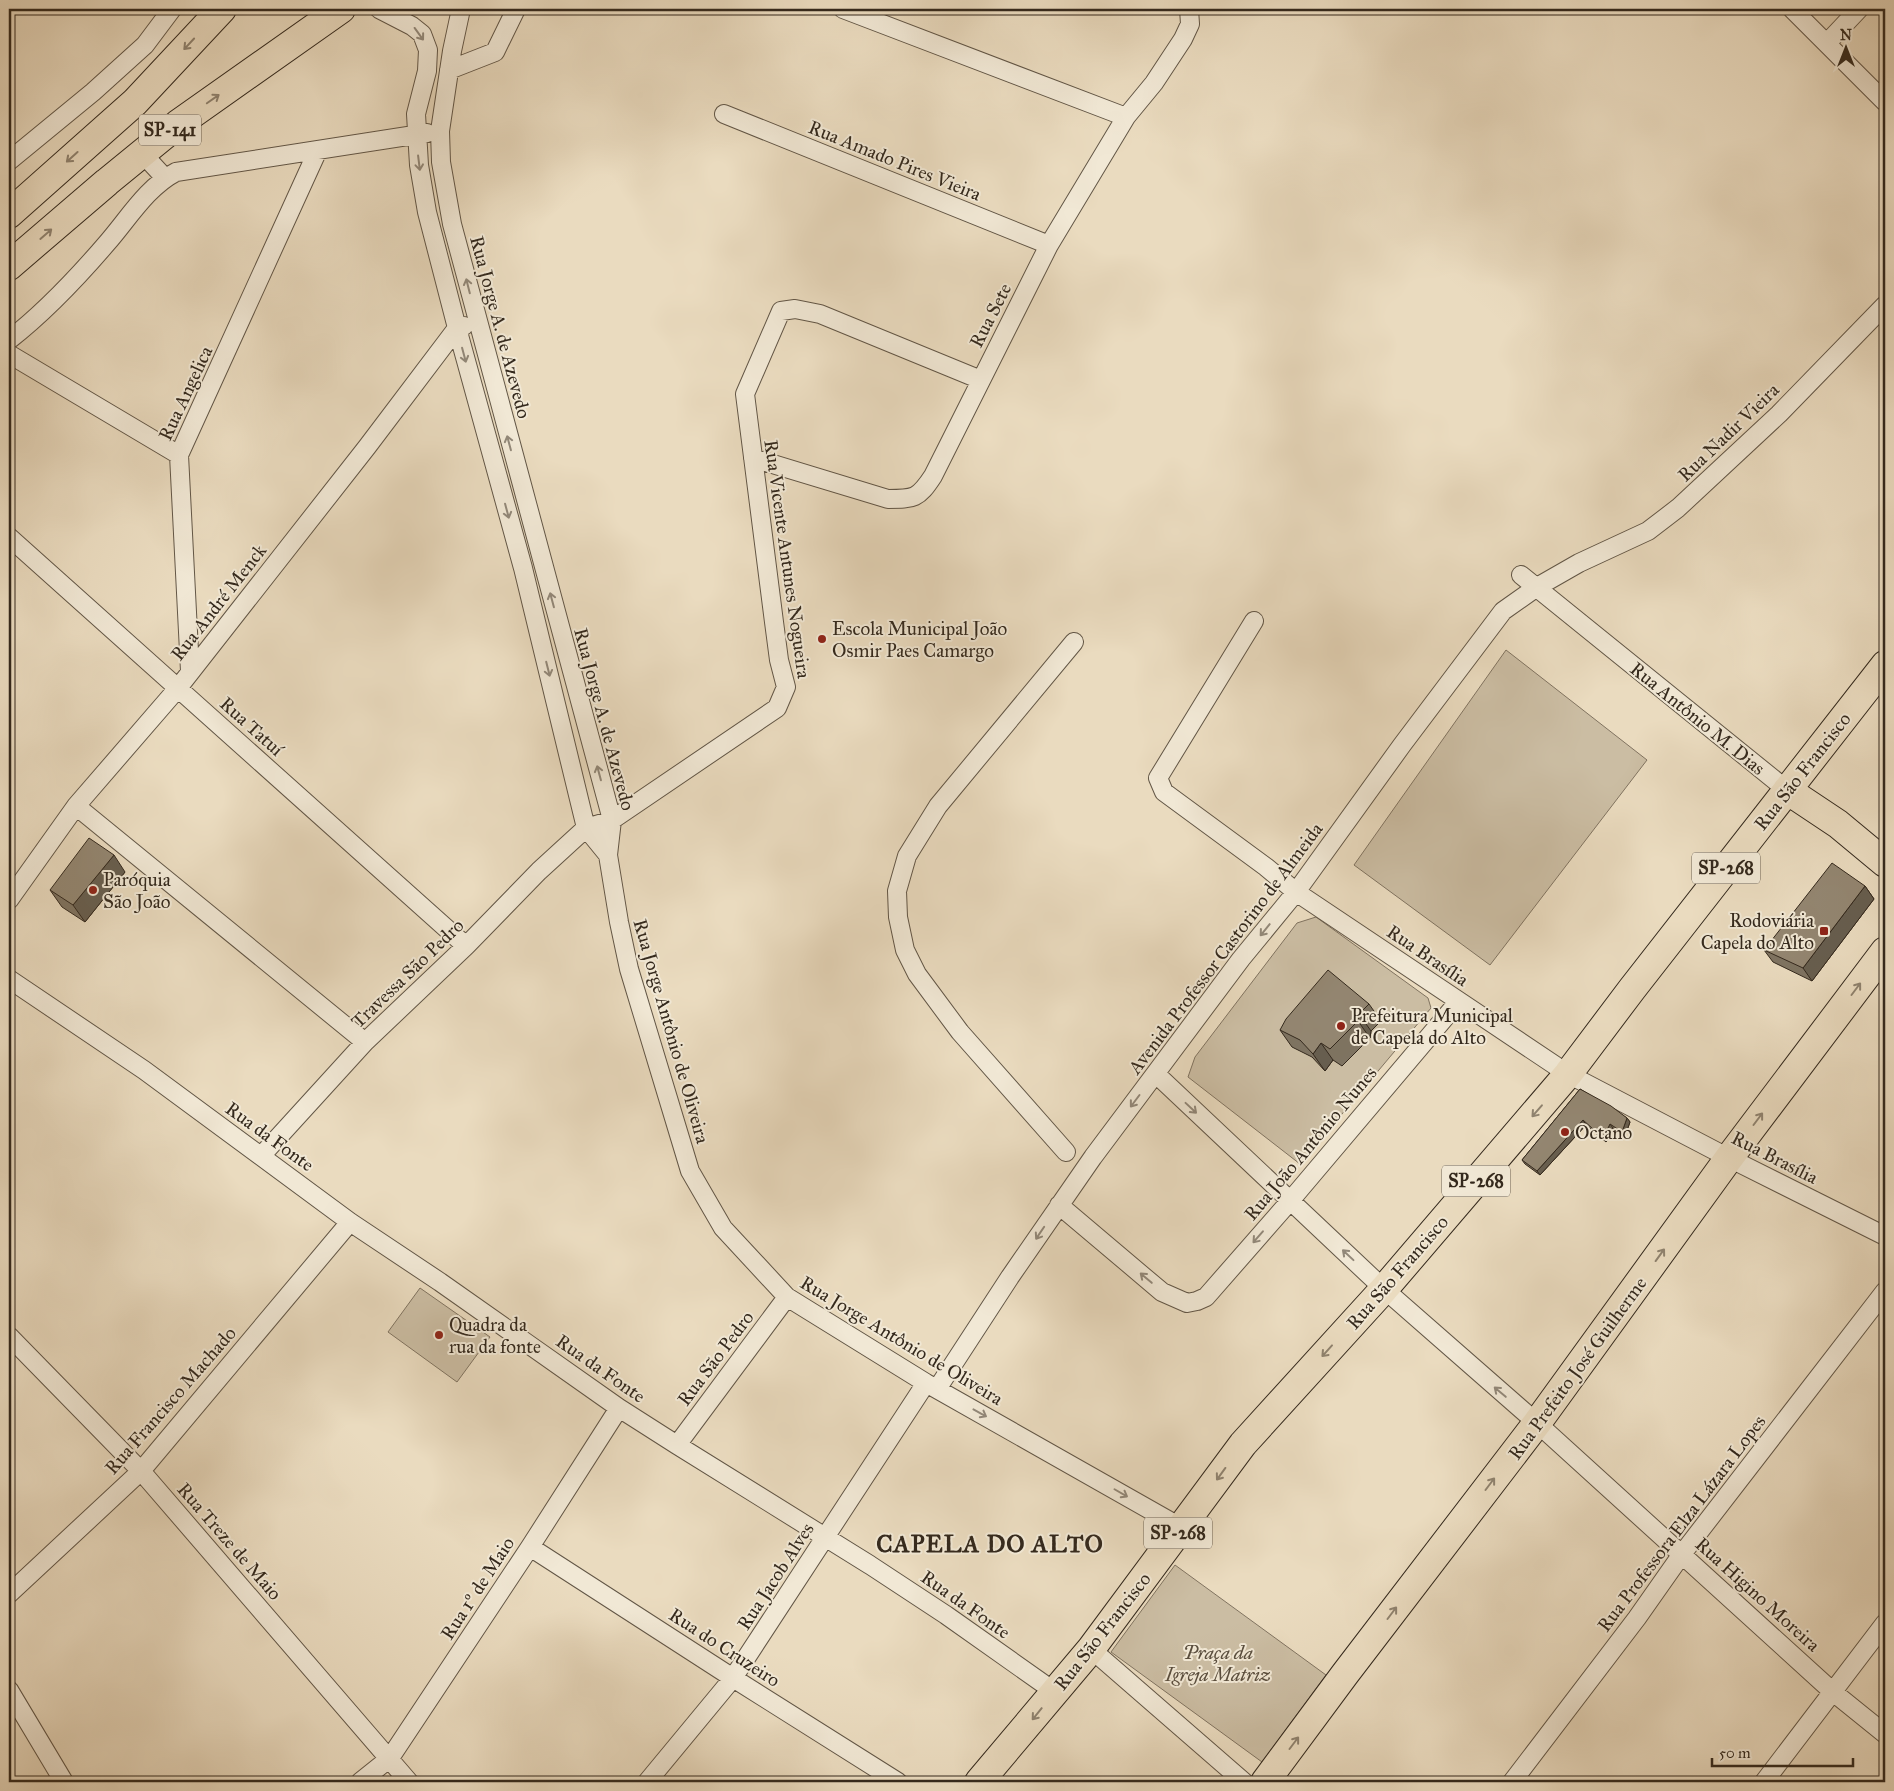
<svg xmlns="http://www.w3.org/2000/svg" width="1894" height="1791" viewBox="0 0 1894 1791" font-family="'IM FELL Great Primer',serif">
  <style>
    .green { fill: #cbbda3; stroke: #807360 }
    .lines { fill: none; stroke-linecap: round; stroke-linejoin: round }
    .minor-casing { stroke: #625646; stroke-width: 20 }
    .primary-casing { stroke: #34291d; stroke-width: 30 }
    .minor { stroke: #f1e8d5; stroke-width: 18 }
    .primary { stroke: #eadbbf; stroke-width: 28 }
    .wall { fill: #7e7361; stroke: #34291d }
    .shaded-wall { fill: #675e4f; stroke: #34291d }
    .building { fill: #938671; stroke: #34291d }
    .oneway { stroke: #928879 }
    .oneway2 { stroke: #8f826e }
    .poi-dot { fill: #8f2418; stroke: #f1e8d5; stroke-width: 2 }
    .labels { text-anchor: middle; stroke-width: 4; stroke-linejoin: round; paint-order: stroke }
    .shield { fill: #f1e8d5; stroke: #6d6254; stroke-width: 1 }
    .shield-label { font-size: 18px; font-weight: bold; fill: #34291d }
    .street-label { font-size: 19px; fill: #34291d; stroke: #f1e8d5 }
    .poi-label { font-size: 19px; fill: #34291d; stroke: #f1e8d5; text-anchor: start }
    .park-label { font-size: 19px; font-style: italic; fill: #5a4e3e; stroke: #f1e8d5 }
    .district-label { font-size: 24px; font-weight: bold; letter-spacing: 1px; fill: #34291d; stroke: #f1e8d5 }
  </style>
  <rect width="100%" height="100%" fill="#eadbbf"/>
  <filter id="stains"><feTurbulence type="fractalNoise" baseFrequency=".004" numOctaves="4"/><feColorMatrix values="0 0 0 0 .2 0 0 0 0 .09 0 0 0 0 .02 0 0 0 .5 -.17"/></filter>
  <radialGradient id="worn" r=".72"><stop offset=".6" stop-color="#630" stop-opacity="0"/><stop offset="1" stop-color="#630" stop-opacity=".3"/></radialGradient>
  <path class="green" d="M1506,650L1647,760L1490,965L1354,865Z
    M1316,917L1428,998L1431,1008L1300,1164L1188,1077L1195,1057L1297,923Z
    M420,1288L490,1337L457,1382L388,1332Z
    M1175,1565L1326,1675L1262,1762L1111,1652Z"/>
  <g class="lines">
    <g class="minor-casing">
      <path id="minor" d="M379,9L412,26L422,34L428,50L427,71L416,114L419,165L427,212L457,328L523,568L586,828L608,855
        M461,9L452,51L440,131L441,162L452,224L612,820L608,855L619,922L629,969L690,1171L723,1228L787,1297L926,1383L1182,1528
        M843,9L1126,117
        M1792,9L1885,102
        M1827,43L1859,9
        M449,70L495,52L516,9
        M724,114L1049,245
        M142,153L165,178
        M9,161L93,92L145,45L172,9
        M9,340C45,312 77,278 107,243C128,219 147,187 176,172L427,133
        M9,354L179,455
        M753,458L888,499C914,499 918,499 933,476L1049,245L1126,117L1154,83L1183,39L1190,24L1189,9
        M9,537L466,946
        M1521,575L1787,790
        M1254,621L1158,778L1164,792L1266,867L1296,892L1568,1074L1729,1158L1885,1236
        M190,671L179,455L318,150
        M76,806L365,1042
        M9,900L76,806L178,688L367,447L457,328L464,326
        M9,979L144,1070L350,1222L440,1282L619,1408L677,1445L870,1565L946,1615L1055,1692
        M1156,1074L1384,1289L1537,1423L1833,1692L1885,1734
        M1066,1152L960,1032L917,974L905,950L898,917L897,891L907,856L938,806L1074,642
        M262,1155L365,1042L466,946L539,871L586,828L612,820L777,708L786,687L779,660L774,622L745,394L781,311L795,309L820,314L981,380
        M1059,1205L1162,1292L1187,1303L1197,1301L1206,1297L1290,1201L1459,1001
        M9,1336L141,1471L409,1782
        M937,1389L1010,1277L1093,1157L1241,959L1296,892L1402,745L1503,611L1537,587L1579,563L1648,531L1678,508L1779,414L1885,305
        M677,1445L787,1297
        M530,1547L733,1678L898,1782
        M9,1594L141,1471L350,1222
        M1091,1649L1244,1782
        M9,1690L64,1782
        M360,1782L390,1758L530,1547L619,1408
        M647,1782L733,1678L926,1383
        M1512,1782L1637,1618L1682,1554L1885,1291
        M1764,1782L1885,1623"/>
    </g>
    <g class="primary-casing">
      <path id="primary" d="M9,214L135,102L222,9
        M9,266L107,182L178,124L341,9
        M1787,790L1838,824L1885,863
        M979,1782L1091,1649L1243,1444L1384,1289L1568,1074L1632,989L1885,665
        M1265,1782L1345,1674L1537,1423L1729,1158L1885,951"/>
    </g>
    <use href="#minor" class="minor"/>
    <use href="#primary" class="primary"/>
  </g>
  <path class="wall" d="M125,872L85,922L62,907L50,890Z
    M1865,886L1874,899L1812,981L1773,962L1764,950Z
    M1369,1004L1381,1021L1371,1031L1370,1038L1342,1066L1333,1060L1325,1071L1312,1057L1292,1047L1280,1030Z
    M1580,1089L1627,1118L1630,1122L1625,1136L1613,1128L1606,1142L1586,1125L1540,1175L1525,1164L1522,1160Z"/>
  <path class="shaded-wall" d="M114,855L125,872L85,922L73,905Z
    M1865,886L1874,899L1812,981L1803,968Z
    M1359,1014L1371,1031L1370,1038L1358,1021Z
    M1321,1043L1333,1060L1325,1071L1313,1054Z
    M1627,1118L1630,1122L1625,1136L1622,1132Z
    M1583,1120L1586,1125L1540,1175L1537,1171Z
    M1610,1124L1613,1128L1606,1142L1603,1138Z"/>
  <path class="building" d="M89,838L114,855L73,905L50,890Z
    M1832,863L1865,886L1803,968L1764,950Z
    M1328,970L1369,1004L1359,1014L1358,1021L1330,1049L1321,1043L1313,1054L1300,1040L1280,1030L1286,1019Z
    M1580,1089L1611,1106L1627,1118L1622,1132L1610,1124L1603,1138L1583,1120L1537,1171L1522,1160Z"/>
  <defs><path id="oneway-shaft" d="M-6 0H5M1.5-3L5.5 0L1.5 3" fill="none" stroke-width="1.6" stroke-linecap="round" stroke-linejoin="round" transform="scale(1.25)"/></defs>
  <g class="oneway">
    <use href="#oneway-shaft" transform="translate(419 34) rotate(54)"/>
    <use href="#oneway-shaft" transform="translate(419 163) rotate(83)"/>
    <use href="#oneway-shaft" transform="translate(468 286) rotate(-104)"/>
    <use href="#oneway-shaft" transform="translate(464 355) rotate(75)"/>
    <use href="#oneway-shaft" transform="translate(509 443) rotate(-105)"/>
    <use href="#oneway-shaft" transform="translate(507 511) rotate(75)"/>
    <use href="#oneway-shaft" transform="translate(552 600) rotate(-105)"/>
    <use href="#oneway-shaft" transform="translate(548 669) rotate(76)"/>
    <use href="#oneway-shaft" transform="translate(599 773) rotate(-105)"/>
    <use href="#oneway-shaft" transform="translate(1265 930) rotate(129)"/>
    <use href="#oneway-shaft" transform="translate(1135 1101) rotate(127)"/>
    <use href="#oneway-shaft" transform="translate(1191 1108) rotate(43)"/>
    <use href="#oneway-shaft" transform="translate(1040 1233) rotate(124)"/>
    <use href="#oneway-shaft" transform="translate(1258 1237) rotate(131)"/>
    <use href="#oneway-shaft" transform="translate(1348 1255) rotate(-137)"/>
    <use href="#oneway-shaft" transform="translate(1146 1278) rotate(-140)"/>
    <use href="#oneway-shaft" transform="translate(1500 1392) rotate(-140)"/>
    <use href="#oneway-shaft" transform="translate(980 1413) rotate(29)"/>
    <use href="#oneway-shaft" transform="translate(1121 1493) rotate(30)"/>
  </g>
  <g class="oneway2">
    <use href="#oneway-shaft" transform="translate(189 44) rotate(133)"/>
    <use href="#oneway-shaft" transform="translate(213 99) rotate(-35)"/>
    <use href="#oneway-shaft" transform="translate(72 157) rotate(138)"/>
    <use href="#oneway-shaft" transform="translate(46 234) rotate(-41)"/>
    <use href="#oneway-shaft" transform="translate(1856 989) rotate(-53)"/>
    <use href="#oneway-shaft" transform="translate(1537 1111) rotate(131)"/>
    <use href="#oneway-shaft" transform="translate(1758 1119) rotate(-53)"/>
    <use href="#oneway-shaft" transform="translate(1660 1255) rotate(-54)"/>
    <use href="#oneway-shaft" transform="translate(1327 1351) rotate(132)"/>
    <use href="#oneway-shaft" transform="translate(1221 1474) rotate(126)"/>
    <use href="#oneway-shaft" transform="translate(1490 1484) rotate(-53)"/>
    <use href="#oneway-shaft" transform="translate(1392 1613) rotate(-53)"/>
    <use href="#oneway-shaft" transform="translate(1037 1714) rotate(129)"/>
    <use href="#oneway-shaft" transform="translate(1294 1743) rotate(-53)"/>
  </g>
  <g class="poi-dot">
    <circle cx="822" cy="639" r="5"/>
    <circle cx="93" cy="890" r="5"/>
    <rect x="1819" y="926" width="10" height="10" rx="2.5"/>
    <circle cx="1341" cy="1026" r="5"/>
    <circle cx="1565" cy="1132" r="5"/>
    <circle cx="439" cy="1335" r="5"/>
  </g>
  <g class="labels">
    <g class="shield">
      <rect x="139" y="114.5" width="62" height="31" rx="4"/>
      <rect x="1692" y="852.5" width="68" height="31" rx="4"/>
      <rect x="1442" y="1165.5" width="68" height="31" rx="4"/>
      <rect x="1144" y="1517.5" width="68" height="31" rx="4"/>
    </g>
    <g class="shield-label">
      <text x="170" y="136">SP-141</text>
      <text x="1726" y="874">SP-268</text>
      <text x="1476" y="1187">SP-268</text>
      <text x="1178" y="1539">SP-268</text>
    </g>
    <g class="street-label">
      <text transform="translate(895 160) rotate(22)" y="7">Rua Amado Pires Vieira</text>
      <text transform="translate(990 315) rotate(-63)" y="7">Rua Sete</text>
      <text transform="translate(501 327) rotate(75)" y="7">Rua Jorge A. de Azevedo</text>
      <text transform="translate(185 393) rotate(-65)" y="7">Rua Angelica</text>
      <text transform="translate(1728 432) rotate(-44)" y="7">Rua Nadir Vieira</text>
      <text transform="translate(788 559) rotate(82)" y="7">Rua Vicente Antunes Nogueira</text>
      <text transform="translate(218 602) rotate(-52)" y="7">Rua André Menck</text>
      <text transform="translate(1698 718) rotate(39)" y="7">Rua Antônio M. Dias</text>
      <text transform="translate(605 719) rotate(75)" y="7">Rua Jorge A. de Azevedo</text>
      <text transform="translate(252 726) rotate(42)" y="7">Rua Tatuí</text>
      <text transform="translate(1802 771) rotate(-52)" y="7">Rua São Francisco</text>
      <text transform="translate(1225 948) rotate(-53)" y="7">Avenida Professor Castorino de Almeida</text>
      <text transform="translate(1428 955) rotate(34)" y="7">Rua Brasília</text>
      <text transform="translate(407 973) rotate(-44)" y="7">Travessa São Pedro</text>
      <text transform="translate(672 1031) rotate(74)" y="7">Rua Jorge Antônio de Oliveira</text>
      <text transform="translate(270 1136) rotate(36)" y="7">Rua da Fonte</text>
      <text transform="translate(1310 1143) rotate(-50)" y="7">Rua João Antônio Nunes</text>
      <text transform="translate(1775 1157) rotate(27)" y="7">Rua Brasília</text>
      <text transform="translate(1397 1272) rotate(-49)" y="7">Rua São Francisco</text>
      <text transform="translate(902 1340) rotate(31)" y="7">Rua Jorge Antônio de Oliveira</text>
      <text transform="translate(715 1358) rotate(-53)" y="7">Rua São Pedro</text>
      <text transform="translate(601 1368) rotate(35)" y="7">Rua da Fonte</text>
      <text transform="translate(1577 1368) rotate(-54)" y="7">Rua Prefeito José Guilherme</text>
      <text transform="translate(170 1400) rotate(-49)" y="7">Rua Francisco Machado</text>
      <text transform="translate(1681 1523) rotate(-53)" y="7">Rua Professora Elza Lázara Lopes</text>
      <text transform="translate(230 1541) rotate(49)" y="7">Rua Treze de Maio</text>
      <text transform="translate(775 1576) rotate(-57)" y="7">Rua Jacob Alves</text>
      <text transform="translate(477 1588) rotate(-57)" y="7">Rua 1º de Maio</text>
      <text transform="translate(1758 1594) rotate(42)" y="7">Rua Higino Moreira</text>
      <text transform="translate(966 1604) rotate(35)" y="7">Rua da Fonte</text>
      <text transform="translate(1102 1631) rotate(-52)" y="7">Rua São Francisco</text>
      <text transform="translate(725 1647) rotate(33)" y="7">Rua do Cruzeiro</text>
    </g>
    <g class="poi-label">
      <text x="832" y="635">Escola Municipal João<tspan x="832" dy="22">Osmir Paes Camargo</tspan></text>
      <text x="103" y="886">Paróquia<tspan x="103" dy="22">São João</tspan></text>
      <text x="1814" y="927" text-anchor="end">Rodoviária<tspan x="1814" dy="22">Capela do Alto</tspan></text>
      <text x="1351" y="1022">Prefeitura Municipal<tspan x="1351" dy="22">de Capela do Alto</tspan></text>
      <text x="1575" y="1139">Octano</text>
      <text x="449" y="1331">Quadra da<tspan x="449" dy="22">rua da fonte</tspan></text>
    </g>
    <g class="park-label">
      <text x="1218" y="1659">Praça da<tspan x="1218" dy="22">Igreja Matriz</tspan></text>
    </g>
    <g class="district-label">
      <text x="990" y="1552">CAPELA DO ALTO</text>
    </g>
  </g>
  <rect width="1894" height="1791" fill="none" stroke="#eadbbf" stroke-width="30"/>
  <rect x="10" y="10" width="1874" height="1771" fill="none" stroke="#34291d" stroke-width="2.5"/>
  <rect x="15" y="15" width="1864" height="1761" fill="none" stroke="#34291d"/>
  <g transform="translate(1846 48)" stroke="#f1e8d5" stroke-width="4" paint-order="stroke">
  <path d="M0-4L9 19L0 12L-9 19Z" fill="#34291d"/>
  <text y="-8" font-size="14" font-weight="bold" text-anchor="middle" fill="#34291d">N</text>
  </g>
  <path d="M1712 1758v8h141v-8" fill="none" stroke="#34291d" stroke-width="2.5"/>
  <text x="1719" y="1758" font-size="15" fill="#34291d" stroke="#f1e8d5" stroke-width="4" paint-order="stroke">50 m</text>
  <rect width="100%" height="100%" filter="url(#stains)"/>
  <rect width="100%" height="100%" fill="url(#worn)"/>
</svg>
